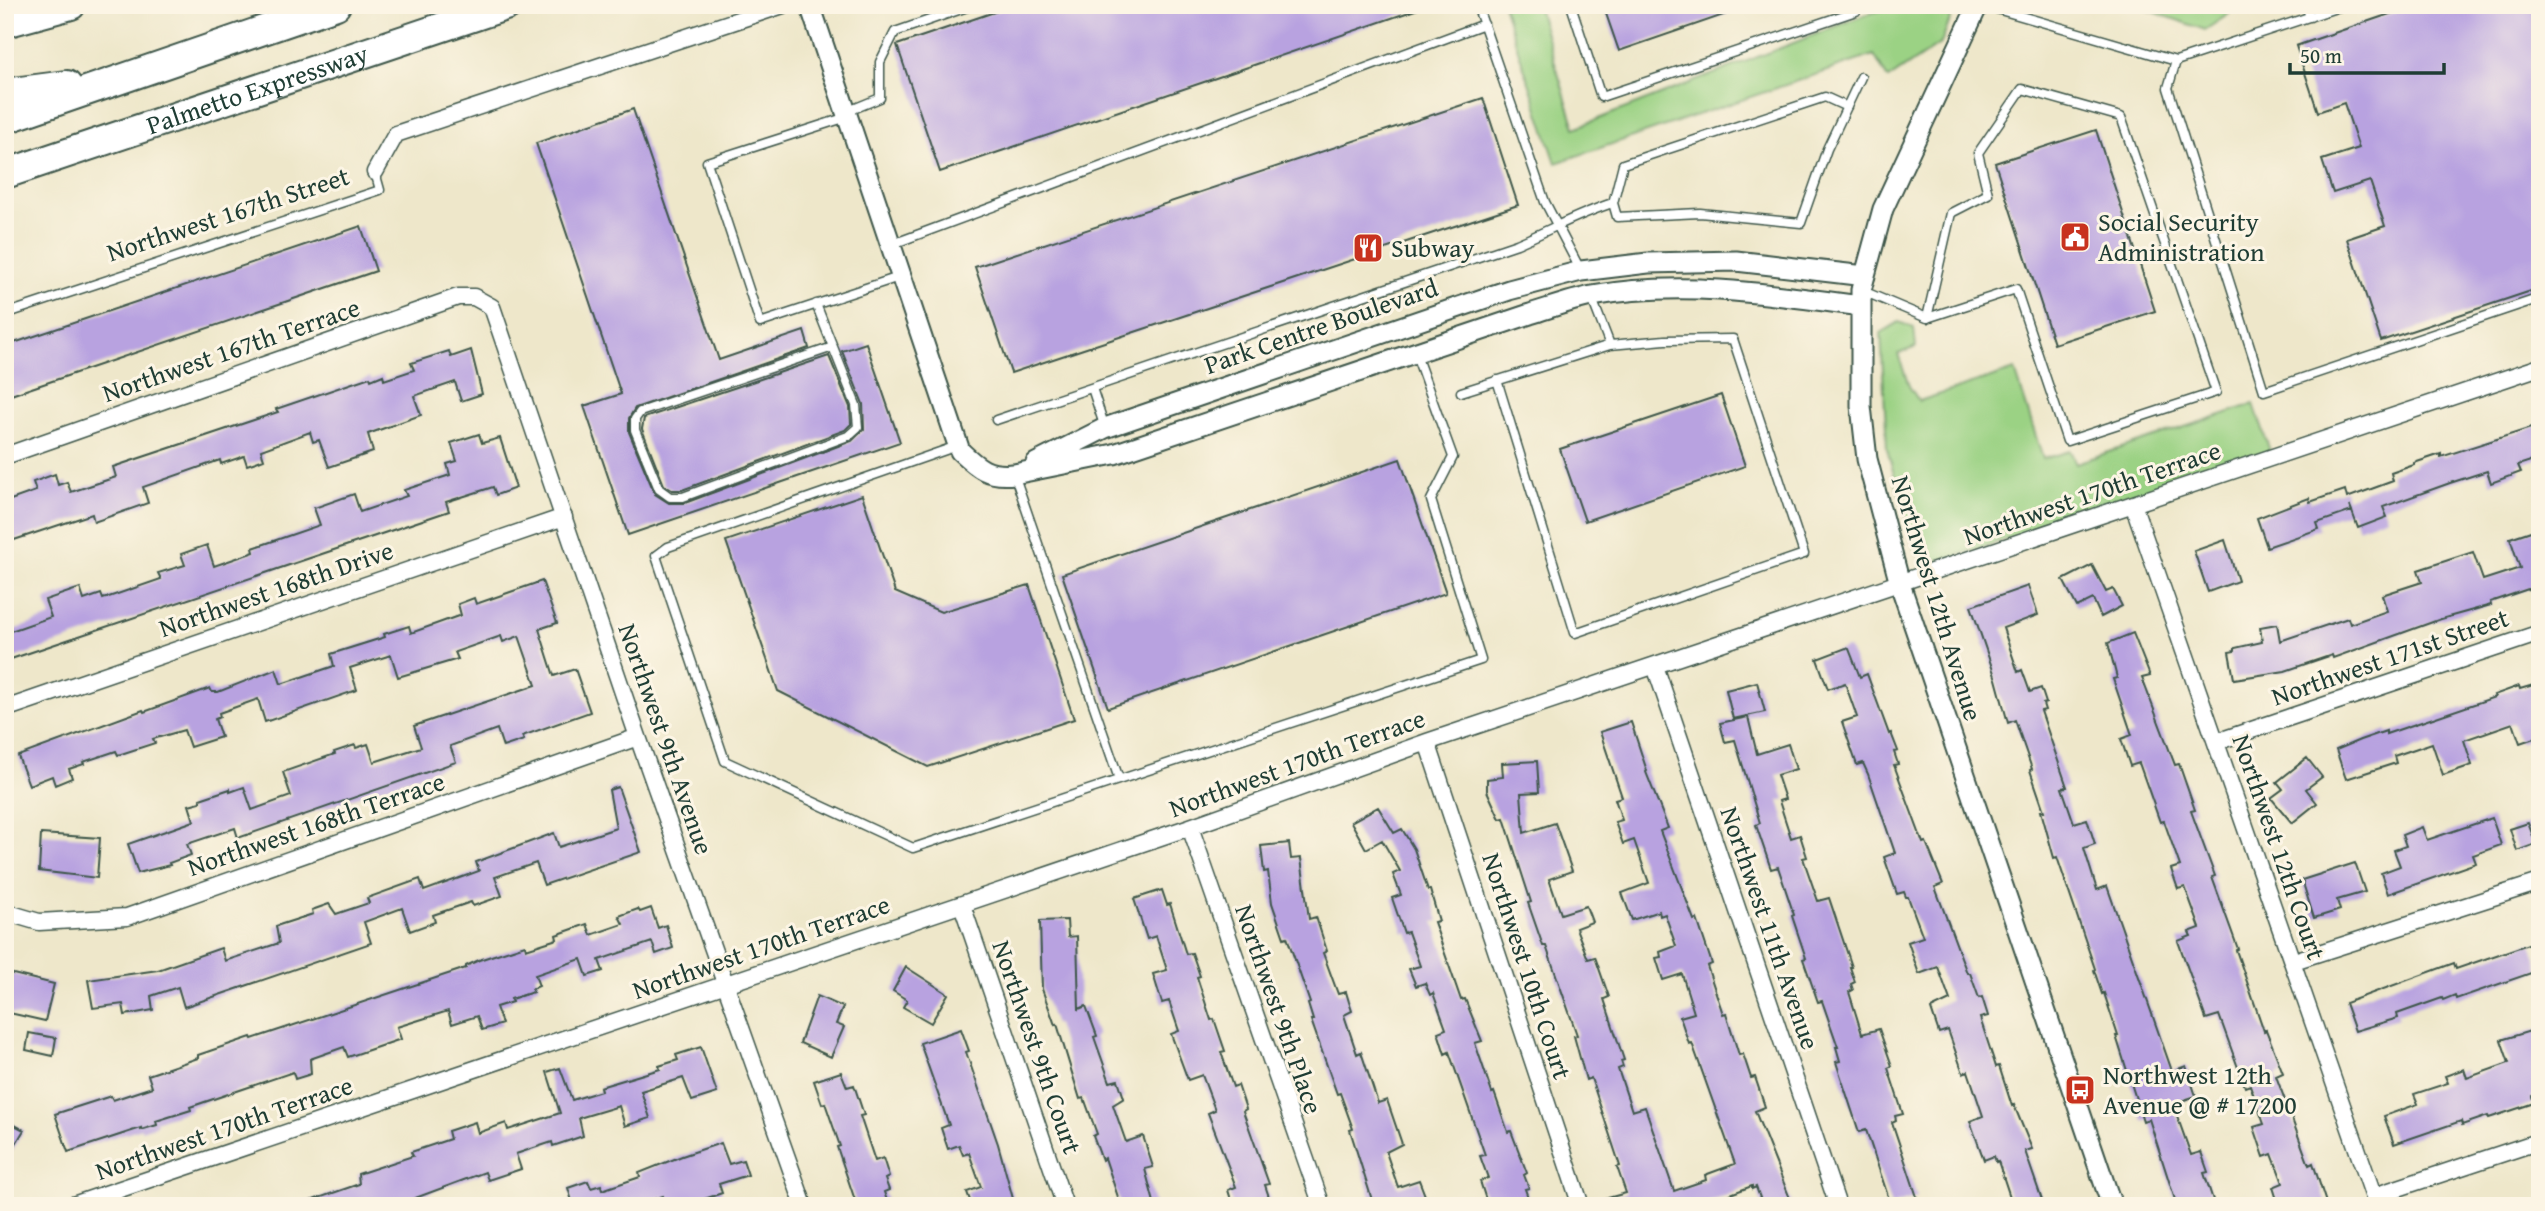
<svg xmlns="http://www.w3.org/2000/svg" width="2545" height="1211" viewBox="0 0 2545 1211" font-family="'Gentium Book Plus',serif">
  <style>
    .green { fill: #9bd284; stroke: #5d885c; stroke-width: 2 }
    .building { fill: #b8a2e0 }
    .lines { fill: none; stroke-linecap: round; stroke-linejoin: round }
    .service-casing { stroke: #3e564a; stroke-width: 11 }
    .minor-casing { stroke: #3e564a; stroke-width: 19 }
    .tertiary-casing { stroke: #3e564a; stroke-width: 23 }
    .motorway-casing { stroke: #3e564a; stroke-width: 32 }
    .service { stroke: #fff; stroke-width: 8 }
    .minor { stroke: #fff; stroke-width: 16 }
    .tertiary { stroke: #fff; stroke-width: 19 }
    .motorway { stroke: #fff; stroke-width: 28 }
    .labels { text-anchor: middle; stroke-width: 6; stroke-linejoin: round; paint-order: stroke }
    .street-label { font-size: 26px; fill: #1f3d34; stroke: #fcf5e5 }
    .poi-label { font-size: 26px; fill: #1f3d34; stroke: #fcf5e5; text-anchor: start }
  </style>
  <rect width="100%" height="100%" fill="#fcf5e5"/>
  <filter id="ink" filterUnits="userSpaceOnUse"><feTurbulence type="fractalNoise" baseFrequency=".0143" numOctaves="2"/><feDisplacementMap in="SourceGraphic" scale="14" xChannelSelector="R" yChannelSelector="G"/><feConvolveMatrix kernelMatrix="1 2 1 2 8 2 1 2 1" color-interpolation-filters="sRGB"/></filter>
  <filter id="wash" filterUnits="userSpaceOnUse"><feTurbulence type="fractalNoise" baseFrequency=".00686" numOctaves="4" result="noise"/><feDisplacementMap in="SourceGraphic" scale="28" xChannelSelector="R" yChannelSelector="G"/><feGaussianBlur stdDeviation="1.57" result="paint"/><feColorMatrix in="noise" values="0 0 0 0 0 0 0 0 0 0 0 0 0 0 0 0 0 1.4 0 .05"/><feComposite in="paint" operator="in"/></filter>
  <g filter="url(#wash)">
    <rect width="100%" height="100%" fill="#eee7ca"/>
    <path class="green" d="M1503,5H1537L1575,128L1865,15L1888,8L1887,5H1956L1941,43L1888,79L1874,55L1556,163Z
      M2134,5H2229V14L2205,30Z
      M1899,322L1914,328L1916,347L1898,354L1909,386L1919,401L2015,370L2043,459L2070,451L2076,463L2254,404L2270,451L1945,560H1934L1916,554L1887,449L1881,333Z"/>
    <g id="blocks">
      <path class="building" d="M1015,5H1421V8L940,172L897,45Z
        M1603,5H1743L1744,8L1619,51Z
        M2416,5H2540V288L2381,341L2347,239L2385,226L2370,181L2333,193L2322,160L2359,148L2344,103L2318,112L2296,46Z
        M1483,98L1518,205L1011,373L975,267Z
        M633,109L719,360L804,331L809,348L635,408L629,418V432L655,494L669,503H685L852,441L864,429L863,404L842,351L866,343L900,442L628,535L584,406L621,394L536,143Z
        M2096,130L2155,311L2054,344L1995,163Z
        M361,226L376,271L5,397V346Z
        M471,350L482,394L461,401L455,382L414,396L421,415L368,434L373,452L329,467L319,440L313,442L310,432L261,450L264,459L256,462L247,465L244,456L221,464L220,460L143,487L148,503L94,522L92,514L5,543V502L36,491L33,482L55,474L58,485L67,482L71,492L116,477L113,467L278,412L276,409L370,377L371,380L383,375L384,380L414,370L411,363L449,351L451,357Z
        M829,356L850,407L851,424L845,430L682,490H672L664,485L642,429L644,418Z
        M1721,395L1745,466L1585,521L1560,449Z
        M2540,425V458L2518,465L2521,472L2491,483L2487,471L2450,483L2383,507L2387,517L2358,528L2350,506L2352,511L2317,523L2319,529L2267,547L2257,518L2309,498L2310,502L2345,490L2347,498L2393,481L2391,473L2414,465V463L2441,454V457Z
        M479,434L482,443L500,438L516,488L496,495L493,487L446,502L449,511L5,661V633L51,617L45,600L80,588L84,600L101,594L103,599L161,579L158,573L185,565L181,554L207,545L214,566L254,552L253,548L320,525L314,508L354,494L360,512L407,496L404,490L450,475L447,464L457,461L451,443Z
        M1400,459L1446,593L1108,708L1062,574Z
        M862,495L895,592L941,612L1029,585L1074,719L928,767L778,691L726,541Z
        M2540,528V585L2490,602L2491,605L2441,619L2333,658L2332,655L2285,671L2234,679L2229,652L2235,651V648L2262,642L2260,627L2277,624L2280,641L2348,618L2350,624L2387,611L2382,595L2422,582L2418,570L2473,552L2483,580L2520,568L2510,538Z
        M2225,540L2238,581L2208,592L2194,551Z
        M2092,565L2106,592L2113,589L2122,606L2101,617L2093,599L2077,607L2063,580Z
        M542,581L557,623L539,629L554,676L575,669L590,712L522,736L524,740L503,747L497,729L450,746L456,762L238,838L235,828L187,844L191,855L169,863L170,865L138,873L128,844L194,821L189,805L200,802V799L230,789V792L244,787L252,810L291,796L283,772L335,754L334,752L355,745L356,748L368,744L374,762L421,747L414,726L536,685L519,636L503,642L501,636L455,652L458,659L398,677L391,655L350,668L357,690L265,722L258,699L219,713L220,717L215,719L221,737L190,747L184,730L153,739L155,743L118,755L116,751L83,762L84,764L69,769L72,778L55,785L52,776L29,785L18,756L143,710L144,712L210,688L212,692H218L276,669L281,684L334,666L331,654L385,637L384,634L409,626L411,633L461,615L458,604L474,598L476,604Z
        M2028,586L2038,615L2003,628L2018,672L2022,670L2030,692L2041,688L2046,703L2043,704L2045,710L2041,711L2067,787L2062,788L2074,823L2087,819L2095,844L2084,848L2097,890L2107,886L2172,1071L2186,1066L2196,1096L2178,1102L2180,1109L2175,1110L2191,1155L2201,1152L2208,1172L2204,1173L2215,1206H2177L2149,1119L2143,1121L2116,1036H2118L2104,993L2102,994L2094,970L2095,969L2057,857L2054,858L2041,811H2044L2030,770L2032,769L2015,720L2008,723L1996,679L1971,606Z
        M2133,633L2150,676L2142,678L2175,765L2179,764L2195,810L2191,811L2212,868L2215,876L2212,877L2238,949L2236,950L2264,1031L2266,1030L2283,1073L2276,1076L2309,1165L2313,1163L2327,1206H2279L2273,1187L2283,1183L2272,1154L2264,1157L2254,1127L2264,1124L2250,1085L2245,1087L2219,1015L2206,1019L2178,941L2191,936L2189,932L2200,928L2185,887L2178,889L2171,869L2180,866L2164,821L2160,822L2139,763L2130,766L2121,739L2132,735L2113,679L2117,678L2108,643Z
        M1846,648L1849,649L1860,677L1867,674L1889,734L1891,733L1898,751L1894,752L1898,764L1894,765L1923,843L1926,842L1943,884L1935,887L1967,973H1970L1979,998L1982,997L1988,1016L1980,1018L1996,1067L1999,1066L2012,1106L2014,1105L2032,1149L2025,1151L2044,1206H2013L1998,1161L1996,1162L1994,1156L1984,1160L1970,1121L1983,1116L1968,1071L1963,1073L1948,1030L1939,1033L1931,1009L1950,1000L1938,967L1919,974L1908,942L1923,937L1908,897H1906L1904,892L1897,894L1884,857L1895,853L1868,774L1863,763L1857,765L1842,722L1857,717L1845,683L1828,689L1817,659Z
        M1757,682L1765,712L1733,719L1726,690Z
        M2540,683V736L2520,743L2513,723L2464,740L2472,765L2443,775L2432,743L2394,756L2396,763L2346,779L2336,750L2360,740L2386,731V734L2495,697L2494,695L2519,686L2520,689Z
        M1748,717L1757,754L1788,744L1796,769L1777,775L1785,799L1779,801L1791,838L1800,835L1807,857L1803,858L1818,901L1829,898L1852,967H1850L1855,982L1851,984L1853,990L1849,992L1862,1034L1879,1029L1892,1066L1888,1068L1903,1114L1895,1116L1896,1120L1892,1122L1917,1197L1891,1205L1866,1130L1859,1132L1836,1062L1840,1061L1836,1047H1838L1822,1001L1818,1002L1803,959L1806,958L1792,916L1794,915L1778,867L1771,869L1756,825L1760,823L1735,740L1725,742L1720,723Z
        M1631,722L1647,771L1646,772L1668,828L1660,831L1694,920L1697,919L1712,964L1707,966L1723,1014L1726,1013L1739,1055L1743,1054L1751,1078L1755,1077L1765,1107L1755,1111L1793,1206H1763L1756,1187L1752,1189V1186L1698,1206H1598L1597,1201L1626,1193L1617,1167L1620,1166L1591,1078L1586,1080L1574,1036L1577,1035L1546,946H1543L1528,903L1531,902L1504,818L1500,819L1487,791V779L1503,777L1502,763L1537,761L1539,792L1521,793L1524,833L1555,823L1572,871L1549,879L1561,914L1586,906L1592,922L1576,928L1588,959L1595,957L1609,997L1604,999L1624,1060L1621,1061L1623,1067L1618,1069L1632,1111L1645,1107L1674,1191L1706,1180L1705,1175L1735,1164L1692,1043L1689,1044L1680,1017L1694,1013L1682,974L1663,980L1656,958L1661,957L1660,952L1676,946L1665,914L1660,916L1659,911L1632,920L1622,893L1649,883L1634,840L1623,844L1615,822L1622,820L1615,799L1622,797L1600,732Z
        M2307,758L2322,777L2306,789L2317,803L2292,823L2271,798L2283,789L2277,782Z
        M618,787L641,852L544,885L536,863L495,877L502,896L473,906L471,902L433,915L435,922L410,931L402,908L364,922L371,943L184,1007L178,987L151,996L153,1010L125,1015L123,1004L93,1008L88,980L158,970L221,948L225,961L279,943L276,926L313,914L312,910L329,904L336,914L369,903L367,898L420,879L424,891L479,871L476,862L554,833L559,847L616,828L609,790Z
        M1378,807L1394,833L1402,829L1414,849L1428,890H1430L1439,921L1434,922L1461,1000L1465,999L1482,1041L1475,1043L1492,1093L1494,1092L1508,1132L1511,1131L1527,1173L1524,1175L1529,1188L1525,1189L1531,1206H1488L1480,1181L1488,1178L1480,1156L1485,1155L1449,1052L1445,1054L1438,1032L1446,1029L1433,993L1430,995L1425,983L1416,986L1409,969L1420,966L1408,932L1404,933L1392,898L1401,895L1393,874L1400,871L1382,840L1366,849L1351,822Z
        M2492,818L2501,845L2473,855L2476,863L2388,894L2381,873L2400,866L2394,850L2406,846L2402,835L2422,827L2427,840Z
        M2528,823L2536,844L2517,851L2510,829Z
        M41,834L100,838L97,878L39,871Z
        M1289,843L1291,859L1301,858L1309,919L1316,917L1327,951L1323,953L1338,994L1346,992L1349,1002L1352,1011L1344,1015L1357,1054L1361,1052L1378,1103L1387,1100L1402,1144L1386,1152L1398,1187L1419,1180L1429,1206H1378L1375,1199L1372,1200L1350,1130L1353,1129L1340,1093L1337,1094L1311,1020H1313L1308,1004L1310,1003L1287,937L1284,938L1272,903L1268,871L1264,872L1261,846Z
        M2355,863L2365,892L2337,900L2340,910L2314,918L2302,880Z
        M1162,890L1167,905L1170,904L1186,954L1192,953L1200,976L1197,977L1211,1020L1214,1019L1225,1051L1221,1052L1233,1087L1238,1085L1246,1109L1243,1111L1269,1184L1265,1185L1270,1200L1255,1206H1233L1228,1190L1236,1187L1208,1113L1215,1110L1202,1075L1188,1080L1171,1034L1179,1031L1169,1001L1162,1003L1153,974L1167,970L1156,936L1147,939L1134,899Z
        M651,908L658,928L666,925L673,948L656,954L652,942L599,960L603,971L587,976L581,959L535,975L539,986L532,989L533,992L511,999L512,1002L496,1007L502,1024L482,1030L477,1016L452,1024L448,1011L397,1027L401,1039L348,1057L344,1047L310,1059L311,1074L295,1079L293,1072L190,1107L191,1110L156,1121L157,1125L141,1130V1128L68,1152L55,1114L111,1096L113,1100L152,1087L148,1075L198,1058V1055L251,1037L252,1039L466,968V966L479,960L525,945L526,949L557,939L556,935L587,924L591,935L623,924L619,916L638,909L640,912Z
        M1067,920L1068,937L1077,936L1079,1009L1086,1006L1097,1036L1094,1037L1110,1082L1118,1080L1124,1098L1113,1105L1126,1142L1143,1136L1153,1167L1145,1169L1155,1206H1121L1105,1158L1102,1160L1093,1136L1097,1134L1084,1098L1080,1099L1057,1024L1055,1025L1042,989L1040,921Z
        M2531,943L2540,970L2456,999L2455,995L2443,1000L2442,998L2397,1014L2398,1018L2355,1031L2345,1003L2454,963L2456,969Z
        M906,967L948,994L931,1023L903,1007L907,1000L893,991Z
        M5,972L54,984L45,1021L5,1012Z
        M817,996L843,1007L836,1024L844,1027L831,1057L800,1043Z
        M2540,1028V1093L2532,1096L2534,1103L2489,1118L2488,1116L2462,1125L2461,1121L2394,1144L2384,1116L2418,1104L2414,1094L2448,1083L2445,1076L2464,1069L2467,1078L2509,1063L2501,1040Z
        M961,1029L969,1051L966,1052L998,1144L1015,1206H972L967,1192L981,1187L969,1153L963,1155L959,1145L948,1149L941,1128L949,1125L920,1043Z
        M29,1033L56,1038L53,1056L26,1050Z
        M701,1047L717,1093L692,1101L683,1078L641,1091L650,1118L625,1126L619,1106L579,1118L583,1136L553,1146L552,1142L516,1154L521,1169L488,1180L485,1172L394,1206H305L304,1203L359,1184L358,1174L413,1156L411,1152L450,1139L448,1131L475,1122L478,1133L506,1123L508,1130L560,1113L547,1072L560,1068L572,1100L601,1091L600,1087L660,1069L659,1066L678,1060L676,1055Z
        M841,1072L847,1087L854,1085L864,1115L860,1116L875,1161L883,1158L889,1177L885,1179L889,1190L884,1192L889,1206H857L837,1147L840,1146L825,1103L822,1104L814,1081Z
        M5,1120L24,1130L5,1162Z
        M721,1143L729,1164L743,1160L748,1175L719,1184L722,1193L684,1206H667L663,1196L634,1206H565L564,1204L572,1201L568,1188L588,1181L591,1188L601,1185L602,1190L640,1177L639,1173L682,1156Z"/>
    </g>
  </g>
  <g filter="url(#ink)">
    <use href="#blocks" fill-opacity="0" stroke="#3e564a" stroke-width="2"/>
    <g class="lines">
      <g class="service-casing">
        <path id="service" d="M1477,5L1545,202L1581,271
          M1571,5L1601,97L1856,11L1854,5
          M1983,5L2176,61L2345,5
          M2306,5L2310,17
          M2176,61L2168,88L2264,391L2540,298
          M846,112L880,98V62L895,32L973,5
          M847,117L707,162L760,323L899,277
          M1613,203L1623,164L1825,97L1847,107
          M890,245L1484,24
          M1863,291L1927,318L2016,289L2067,441L2216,392L2121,117L2022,89L1978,153L1988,194L1951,213L1927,318
          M1591,296L1610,345
          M816,304L856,405L858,427L848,436L683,497H670L659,489L635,430V419L640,412L833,347
          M5,314L380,190L375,172
          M1092,388L1105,428
          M1461,392L1610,345L1665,340L1733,339L1804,554L1575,633L1497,380
          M996,420L1517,244C1550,230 1580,213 1613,203L1617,217L1700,213L1801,223L1827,149L1861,77
          M957,446L668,547L656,556L725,761L913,848L1481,660L1431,500L1453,457L1415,352
          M1014,474L1119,779"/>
      </g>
      <g class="minor-casing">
        <path id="minor" d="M375,172L396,134L783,5
          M5,456L458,297H474L492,307L638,737L804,1206
          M2133,504L2377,1206
          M1655,666L1838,1206
          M5,709L564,517
          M1427,742L1581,1206
          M2216,742L2540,633
          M1190,827L1322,1206
          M962,905L1065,1206
          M5,912L39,922L127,917L638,737
          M2294,961L2540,882
          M2374,1196L2540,1141
          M70,1206L1190,827L1427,742L2540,367"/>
      </g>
      <g class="tertiary-casing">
        <path id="tertiary" d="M810,5L960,451C978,468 988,477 1014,474L1114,454L1530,314C1550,308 1571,300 1592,296C1681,280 1772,294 1860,306
          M1978,5L1883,209L1861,290V406L1867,459L1900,584L2112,1206
          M1036,463L1105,428L1509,290L1581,271L1648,263L1736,261L1865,276"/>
      </g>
      <g class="motorway-casing">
        <g id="motorway">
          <path d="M5,23L71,5"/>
          <path d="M5,93L67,85"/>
          <path d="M5,119L336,5"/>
          <path id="s1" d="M5,174L508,5"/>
        </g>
      </g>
      <use href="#service" class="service"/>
      <use href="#minor" class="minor"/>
      <use href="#tertiary" class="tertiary"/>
      <use href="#motorway" class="motorway"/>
    </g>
  </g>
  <defs>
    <g id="civic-square" transform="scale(1.575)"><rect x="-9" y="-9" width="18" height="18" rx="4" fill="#c8321e" stroke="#fcf5e5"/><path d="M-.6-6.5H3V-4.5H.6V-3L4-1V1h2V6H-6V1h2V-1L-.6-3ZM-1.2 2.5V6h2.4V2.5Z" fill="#fff"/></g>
    <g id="restaurant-square" transform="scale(1.575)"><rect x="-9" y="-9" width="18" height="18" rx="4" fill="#c8321e" stroke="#fcf5e5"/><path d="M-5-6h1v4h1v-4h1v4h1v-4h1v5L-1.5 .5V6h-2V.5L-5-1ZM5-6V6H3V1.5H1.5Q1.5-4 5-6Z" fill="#fff"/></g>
    <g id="bus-square" transform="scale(1.575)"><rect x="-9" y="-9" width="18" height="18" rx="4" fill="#c8321e" stroke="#fcf5e5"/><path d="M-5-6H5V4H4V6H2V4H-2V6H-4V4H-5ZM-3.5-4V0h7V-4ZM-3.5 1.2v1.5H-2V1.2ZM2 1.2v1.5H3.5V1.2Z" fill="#fff"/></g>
  </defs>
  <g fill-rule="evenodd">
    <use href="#civic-square" x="2075" y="237"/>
    <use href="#restaurant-square" x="1368" y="248"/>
    <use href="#bus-square" x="2080" y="1090"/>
  </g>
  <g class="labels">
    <g class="street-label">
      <text dy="9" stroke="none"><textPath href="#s1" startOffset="266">Palmetto Expressway</textPath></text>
      <text transform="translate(228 214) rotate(-18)" y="9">Northwest 167th Street</text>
      <text transform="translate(1321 326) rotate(-19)" y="9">Park Centre Boulevard</text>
      <text transform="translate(231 350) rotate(-19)" y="9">Northwest 167th Terrace</text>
      <text transform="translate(2092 493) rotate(-19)" y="9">Northwest 170th Terrace</text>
      <text transform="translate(276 589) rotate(-19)" y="9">Northwest 168th Drive</text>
      <text transform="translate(1937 598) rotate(73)" y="9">Northwest 12th Avenue</text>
      <text transform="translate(2390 657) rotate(-19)" y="9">Northwest 171st Street</text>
      <text transform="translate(666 739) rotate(71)" y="9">Northwest 9th Avenue</text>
      <text transform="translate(1297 763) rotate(-20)" y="9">Northwest 170th Terrace</text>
      <text transform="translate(316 824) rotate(-19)" y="9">Northwest 168th Terrace</text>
      <text transform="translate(2279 847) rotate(71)" y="9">Northwest 12th Court</text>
      <text transform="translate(1770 928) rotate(71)" y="9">Northwest 11th Avenue</text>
      <text transform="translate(761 947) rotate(-19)" y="9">Northwest 170th Terrace</text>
      <text transform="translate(1527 966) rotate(72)" y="9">Northwest 10th Court</text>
      <text transform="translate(1279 1009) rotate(71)" y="9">Northwest 9th Place</text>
      <text transform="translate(1037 1047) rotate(71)" y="9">Northwest 9th Court</text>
      <text transform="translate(224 1128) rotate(-19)" y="9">Northwest 170th Terrace</text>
    </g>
    <g class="poi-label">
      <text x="2098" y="231">Social Security<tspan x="2098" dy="30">Administration</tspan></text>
      <text x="1391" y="257">Subway</text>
      <text x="2103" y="1084">Northwest 12th<tspan x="2103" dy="30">Avenue @ # 17200</tspan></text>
    </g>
  </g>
  <rect width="2545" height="1211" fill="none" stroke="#fcf5e5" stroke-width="28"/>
  <path d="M2290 63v10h154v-10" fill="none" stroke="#1f3d34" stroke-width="3.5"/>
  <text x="2300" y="63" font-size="21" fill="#1f3d34" stroke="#fcf5e5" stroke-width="5" paint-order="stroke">50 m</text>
</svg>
